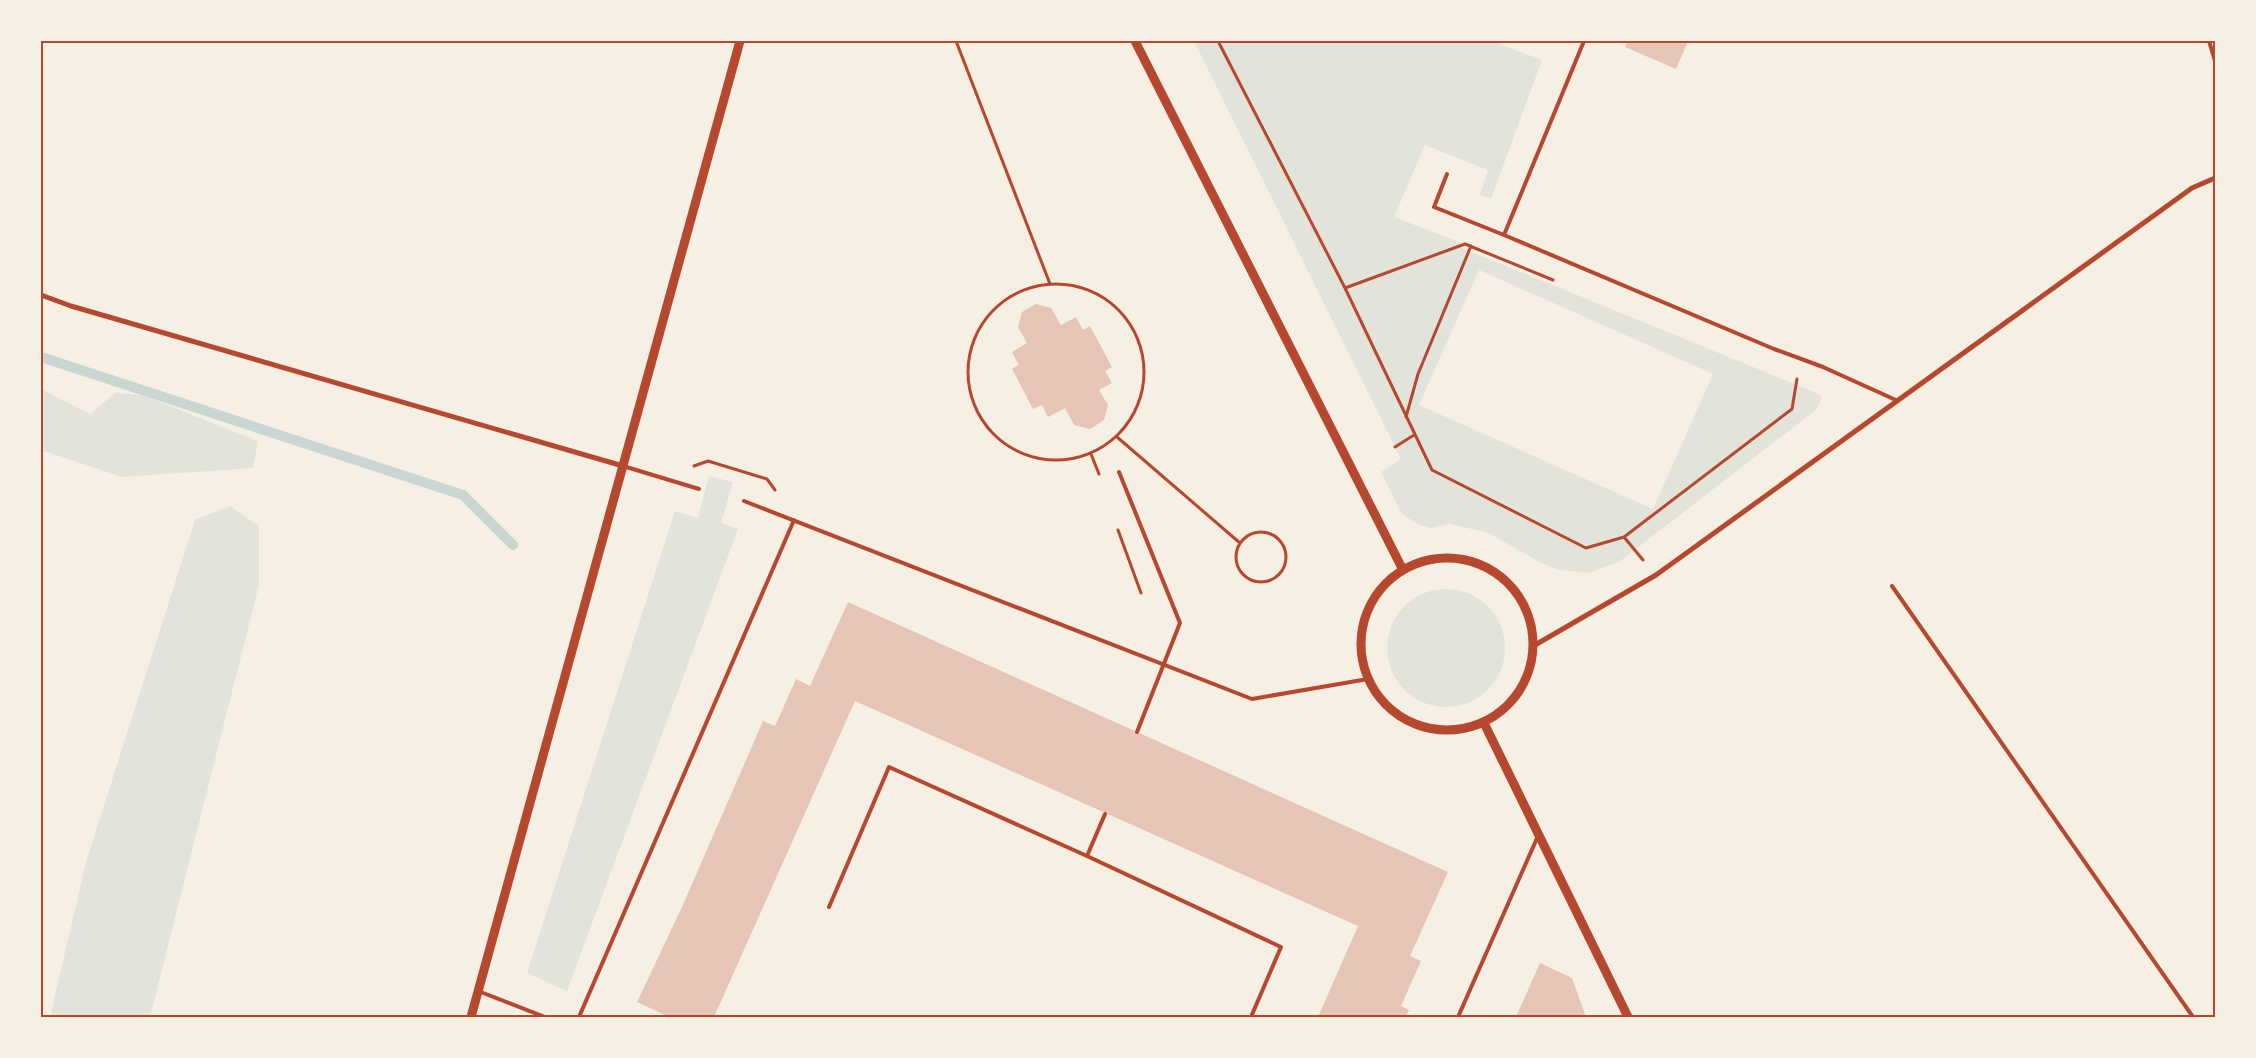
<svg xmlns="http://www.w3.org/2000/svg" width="2256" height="1058" viewBox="0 0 2256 1058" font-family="'Source Serif 4',serif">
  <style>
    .green { fill: #e2e4dc; fill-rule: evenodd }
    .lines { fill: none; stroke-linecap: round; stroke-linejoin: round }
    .stream { stroke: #c9d6d2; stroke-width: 10 }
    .building { fill: #e6c5b7 }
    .path { stroke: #b5482f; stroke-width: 3 }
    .service { stroke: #b5482f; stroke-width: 4 }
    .minor { stroke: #b5482f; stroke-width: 5 }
    .tertiary { stroke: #b5482f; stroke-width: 9 }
    .neatline { fill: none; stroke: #b5482f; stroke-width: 2 }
  </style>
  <rect width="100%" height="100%" fill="#f6efe4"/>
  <path class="green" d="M1194,41H1491L1542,60L1491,199L1480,195L1488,170L1425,145L1394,217L1459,242L1462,248L1814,392L1822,397L1817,409L1619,562L1588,573L1559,570L1539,562L1489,533L1450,524L1430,528L1417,524L1401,513L1381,472L1401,459ZM1479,270L1713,374L1653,509L1419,405Z
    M41,389L90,414L115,393L142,395L258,441L253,468L122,477L41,450Z
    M709,476L733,482L721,523L738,529L567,991L527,973L675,511L698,518Z
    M230,506L259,526V585L150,1017H50L86,862L195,520Z
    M1387 648a59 59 0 1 1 118 0a59 59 0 1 1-118 0Z"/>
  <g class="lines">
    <path class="stream" d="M41,357L463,495L513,545"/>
  </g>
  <path class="building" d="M1628,41H1688L1676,69L1625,47Z
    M1036,304L1051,308L1061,325L1076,317L1083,330L1090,326L1112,367L1105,371L1112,383L1099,390L1108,405L1104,420L1090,429L1074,425L1065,408L1048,417L1042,405L1033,409L1012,369L1019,365L1012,352L1027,343L1018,327L1022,312Z
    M848,602L1448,872L1410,956L1421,961L1401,1006L1409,1010L1406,1017H1318L1358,926L855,701L714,1017H669L637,1002L682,907L763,721L775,726L796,679L810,686Z
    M1540,963L1572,978L1586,1017H1516Z"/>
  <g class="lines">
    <path class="path" d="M956,41L1050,284
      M1218,41L1345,288L1432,470L1586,548L1624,537L1643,560
      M968 372a88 88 0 1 1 176 0a88 88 0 1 1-176 0Z
      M1345,288L1465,244L1553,280
      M1406,417L1418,374L1471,246
      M1117,437L1240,543
      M1395,447L1414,435
      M1091,454L1099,474
      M694,466L708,461L767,479L775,490
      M1118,530L1141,593
      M1236 557a25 25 0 1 1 50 0a25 25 0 1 1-50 0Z
      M1624,537L1792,409L1797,379"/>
    <path class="service" d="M1584,41L1504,235L1774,349L1823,367L1898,401
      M2209,41L2215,61
      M1447,174L1434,207L1504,235
      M623,466L699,489
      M1119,472L1180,623L1137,732
      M744,501L1252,699L1368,679
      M1892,586L2193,1017
      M1087,856L1281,947L1251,1017
      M829,907L889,767L1087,856L1105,814
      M478,991L545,1017
      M579,1017L794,520
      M1458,1017L1538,836"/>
    <path class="minor" d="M41,295L71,306L623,466
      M1535,645L1656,575L2192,188L2215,178"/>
    <path class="tertiary" d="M1135,41L1403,570
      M1361 644a86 86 0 1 1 172 0a86 86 0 1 1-172 0Z
      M1484,723L1628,1017
      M471,1017L740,41"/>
  </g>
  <rect width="2256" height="1058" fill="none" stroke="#f6efe4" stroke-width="85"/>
  <rect x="42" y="42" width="2172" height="974" class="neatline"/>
</svg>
